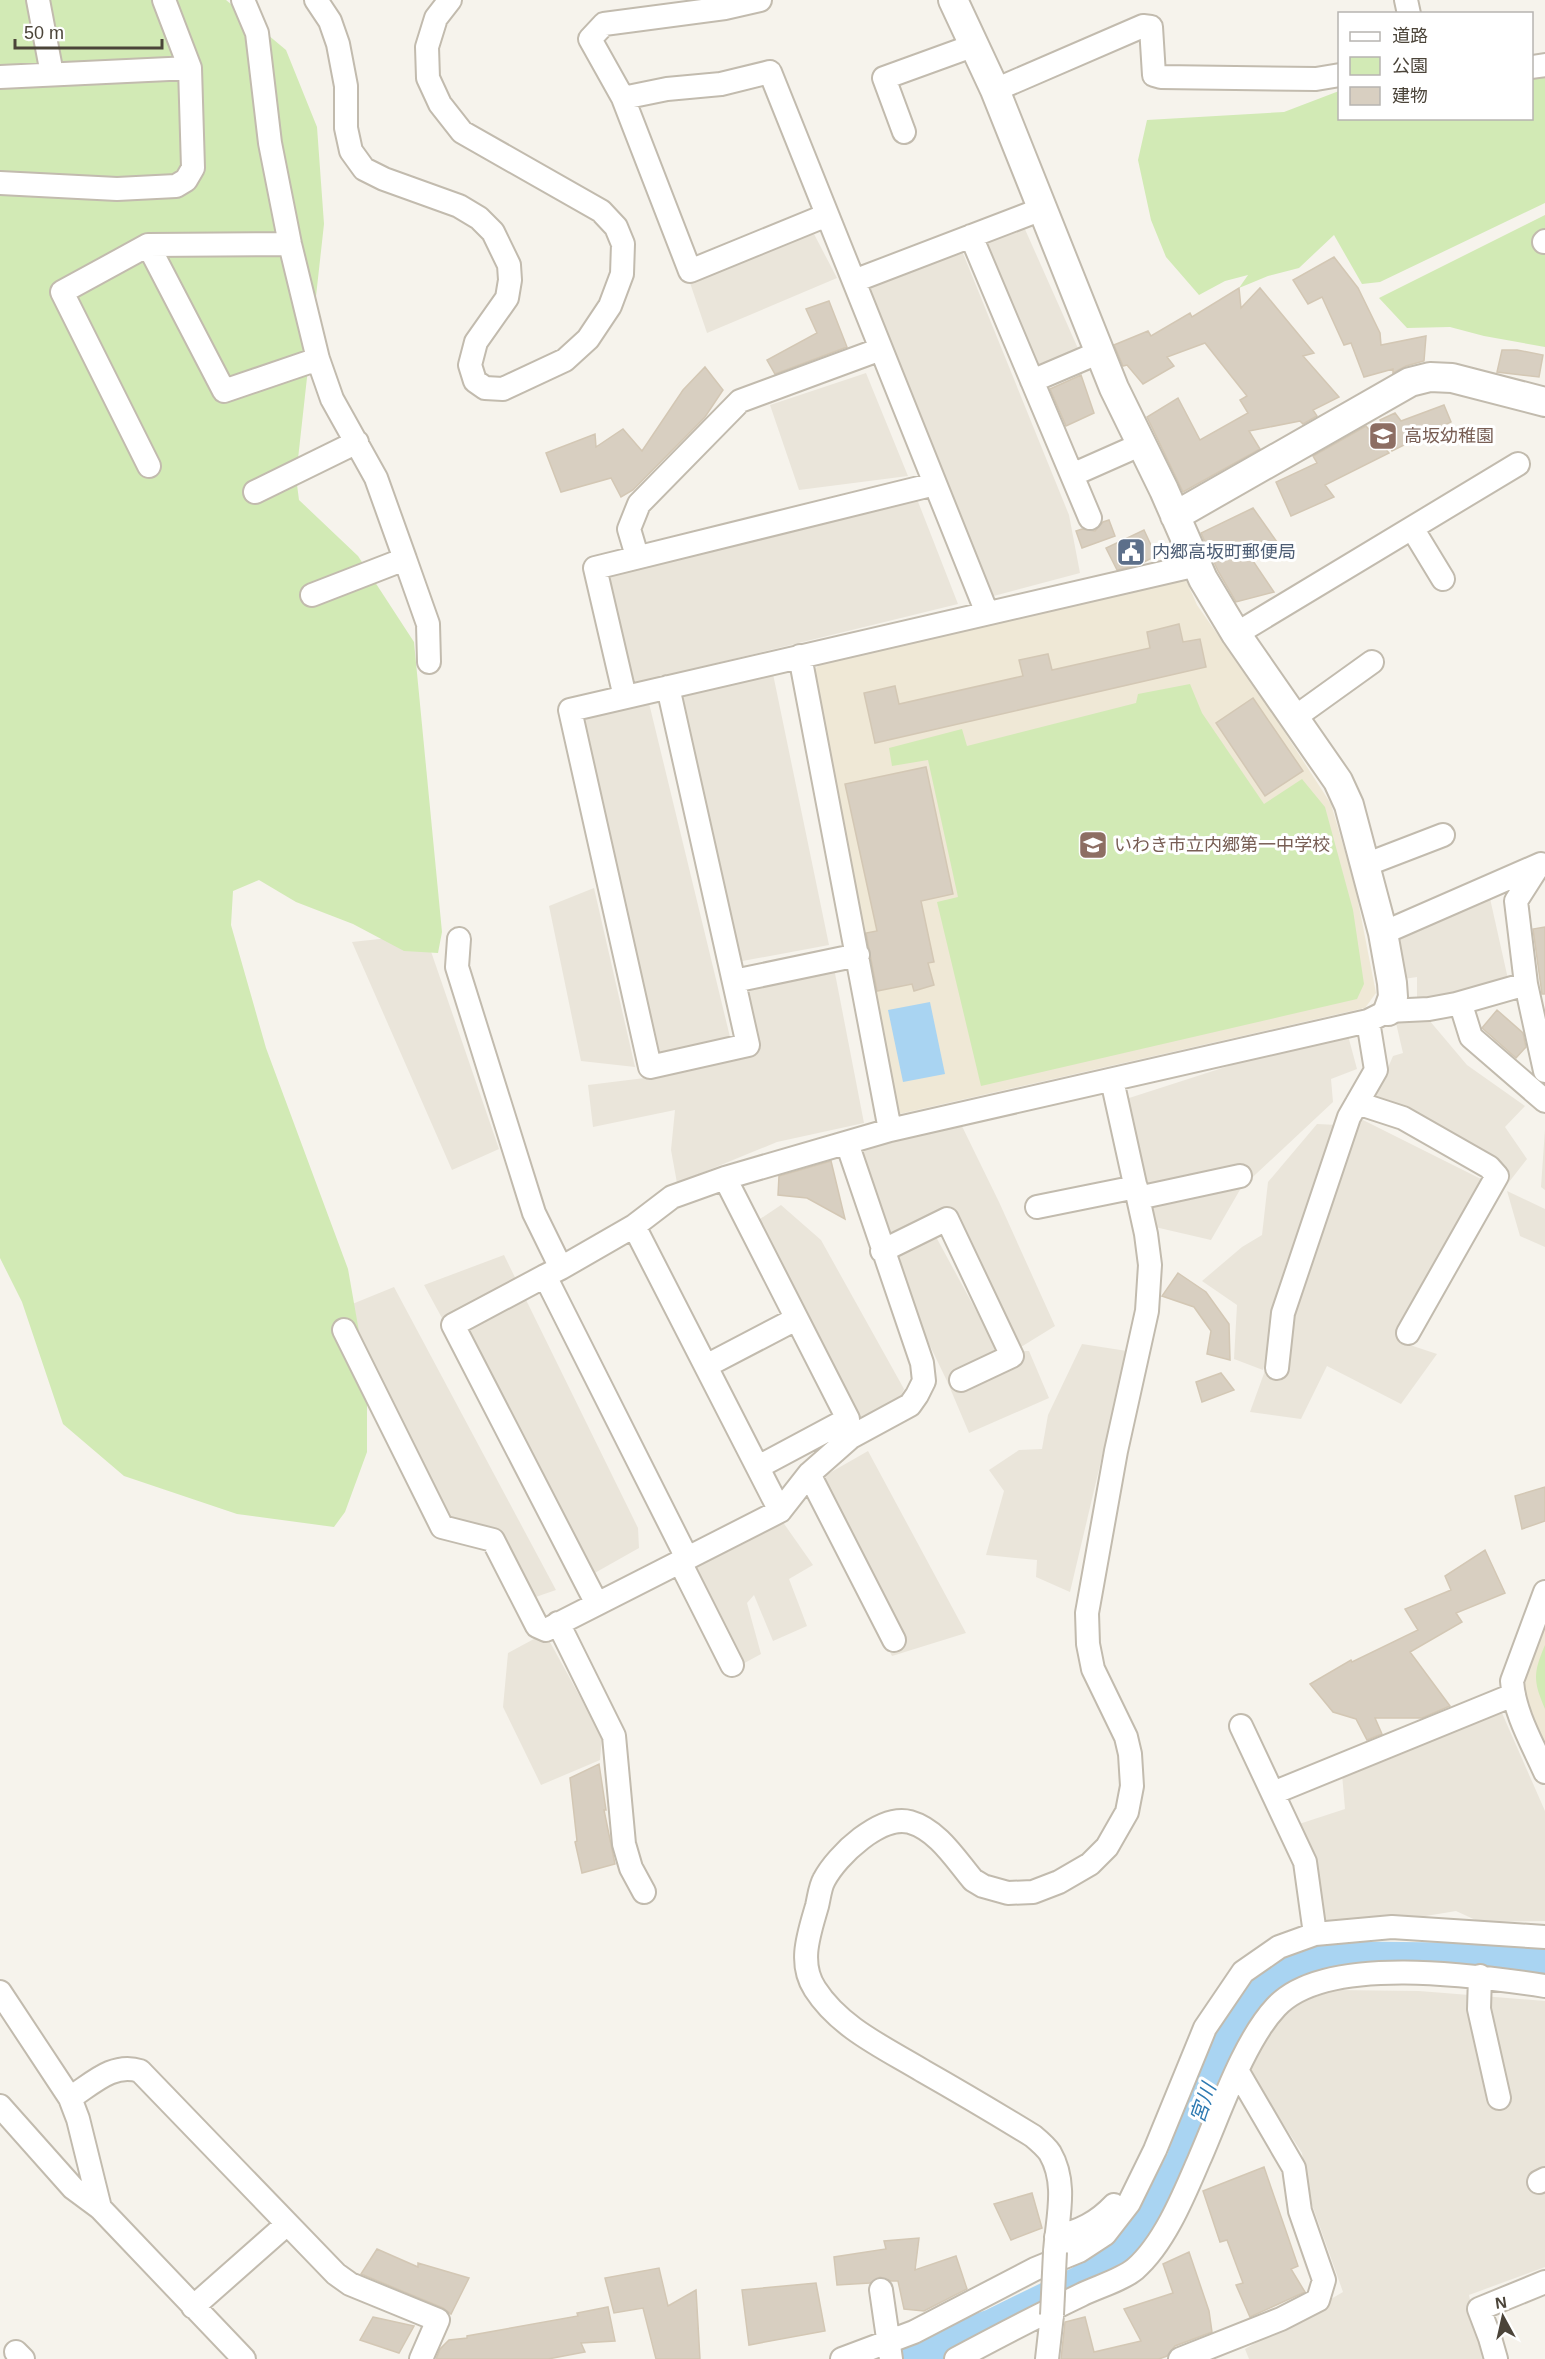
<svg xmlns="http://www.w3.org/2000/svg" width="1545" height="2359" viewBox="0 0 1545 2359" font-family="Arial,'Noto Sans JP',sans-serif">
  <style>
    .residential { fill: #eae5da }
    .education { fill: #efe8d6 }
    .green { fill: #d2eab5 }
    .water { fill: #a9d4f2 }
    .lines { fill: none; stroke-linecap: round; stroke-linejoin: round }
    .river { stroke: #a9d4f2; stroke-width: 34 }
    .building { fill: #d8cfc1; stroke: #d3c7b4; stroke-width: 1.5 }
    .minor-casing { stroke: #c2bbae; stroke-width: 26 }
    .tertiary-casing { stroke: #c2bbae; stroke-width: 32 }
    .minor { stroke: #fff; stroke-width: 22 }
    .tertiary { stroke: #fff; stroke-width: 28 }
    .minor-bridge-casing { stroke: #c2bbae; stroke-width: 26; stroke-linecap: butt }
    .minor-bridge { stroke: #fff; stroke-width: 22 }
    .labels { text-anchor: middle; stroke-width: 6; stroke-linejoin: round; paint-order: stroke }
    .education-label { font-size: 18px; fill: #785e54; stroke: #fff; text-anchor: start }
    .service-label { font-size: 18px; fill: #4e5e75; stroke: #fff; text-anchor: start }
    .water-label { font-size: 20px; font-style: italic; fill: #2e7ab2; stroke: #fff }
  </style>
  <rect width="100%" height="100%" fill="#f6f3ec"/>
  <path class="residential" d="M1020,218L1080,353L1042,369L1029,363L984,235Z
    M814,234L837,278L707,333L688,277Z
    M958,241L1069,515L1080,573L990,597L864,274Z
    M866,373L908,476L799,490L770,405Z
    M917,499L958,604L627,685L603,571Z
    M773,674L829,945L737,962L675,696Z
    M648,699L730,1037L654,1058L575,719Z
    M594,888L635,1067L581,1061L549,906Z
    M1489,894L1508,979L1457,999L1417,997V977L1397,980L1393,941Z
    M425,934L499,1149L452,1170L352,942Z
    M833,963L864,1123L777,1142L677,1183L671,1150L675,1110L593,1127L588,1085L661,1076L747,1051L741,980Z
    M1429,1020L1467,1065L1525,1106L1505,1127L1527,1159L1509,1182L1395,1115L1375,1098L1393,1056L1403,1053L1396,1023Z
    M1346,1028L1357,1069L1331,1079L1333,1102L1241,1188L1211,1240L1155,1227L1126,1099Z
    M957,1116L999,1202L1055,1326L1021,1347L950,1214L887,1242L851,1149Z
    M1357,1117L1481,1179L1431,1280L1398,1341L1437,1354L1401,1404L1327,1366L1301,1419L1250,1412Z
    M1317,1124L1338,1125L1263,1370L1234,1359L1237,1305L1202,1281L1242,1247L1262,1235L1268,1182Z
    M1545,1129V1190L1541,1187Z
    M1507,1191L1545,1209V1247L1520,1236Z
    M781,1205L821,1240L904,1389L893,1415L859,1432L748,1227Z
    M935,1235L998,1351H1029L1049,1398L969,1433L947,1381L889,1261Z
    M504,1255L638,1528L639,1548L584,1579L424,1285Z
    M394,1287L556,1590L527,1600L492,1528L441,1517L340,1309Z
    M1082,1344L1127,1351L1070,1592L1036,1577L1037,1560L986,1555L1004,1491L989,1470L1019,1450L1042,1449L1048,1415Z
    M868,1451L966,1633L892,1656L805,1487Z
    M780,1518L813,1565L789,1579L807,1626L773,1641L754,1595L747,1603L761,1654L728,1672L681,1569Z
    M545,1633L602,1737L600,1760L541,1785L503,1707L508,1653Z
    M1502,1713L1545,1811V1921L1480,1922L1456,1911L1384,1923L1320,1928L1296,1825L1345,1809L1342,1774Z
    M1334,1990L1419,1991L1545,2001V2267L1469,2295L1482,2359H1249L1245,2349L1343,2292L1310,2199L1302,2153L1249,2071L1280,2017L1302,2002Z"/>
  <path class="education" d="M1186,580L1197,605L1269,708L1331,804L1355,886L1376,993L1365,1008L895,1115L812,672L825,659Z
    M1545,1610V1760L1518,1681Z"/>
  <path class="green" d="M0,0H226L286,50L317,127L324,224L296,477L299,500L358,556L414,642L442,932L438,953L404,951L353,924L296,902L259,880L233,891L231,925L266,1048L348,1269L367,1377V1452L345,1512L334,1527L237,1514L124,1476L63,1424L22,1302L0,1258Z
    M1545,74V203L1380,282L1362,284L1334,235L1299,268L1268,276L1239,288L1248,275L1225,281L1199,295L1166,257L1151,220L1138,160L1147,120L1284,112L1339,91L1340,118H1532V78Z
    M1545,215V347L1484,336L1450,327L1407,328L1379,298Z
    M1190,684L1202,713L1264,804L1302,779L1325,807L1353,910L1364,984L1357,999L981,1086L937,902L958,897L928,760L892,766L889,748L962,729L967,746L1136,703L1138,694Z
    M1545,1645V1709C1533,1681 1533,1673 1545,1645Z"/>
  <path class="water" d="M930,1002L945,1074L903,1082L888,1010Z"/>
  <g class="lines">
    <path class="river" d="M899,2359L992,2326L1082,2282L1146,2230L1183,2161L1218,2059L1265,1985L1315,1958L1490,1960L1545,1966"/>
  </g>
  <path class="building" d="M1334,257L1358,288L1380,333L1381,345L1426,336L1424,361L1406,366L1393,373V369L1364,377L1351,343L1344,345L1322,297L1308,304L1293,280Z
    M1239,288L1241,308L1260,288L1314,353L1303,356L1339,397L1313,410L1317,416L1303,424L1300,421L1249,431L1260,449L1183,492L1147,417L1178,398L1200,440L1248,413L1240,400L1247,396L1205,343L1167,357L1174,366L1143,384L1127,365L1123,366L1114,345L1148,331L1151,336L1190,313L1192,317Z
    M829,301L847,347L775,374L767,360L817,333L806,309Z
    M1502,350H1517L1543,355L1539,377L1497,372Z
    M705,367L723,390L705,417L633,490L621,497L611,478L561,492L546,453L595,434L596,447L623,429L642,451L683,390Z
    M1081,375L1094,413L1066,426L1050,389Z
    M1444,405L1451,422L1392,451L1380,420L1395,413L1401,421Z
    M1366,426L1389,453L1325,485L1334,497L1291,516L1276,482L1317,463L1313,456Z
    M1253,508L1277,542L1251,558L1274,592L1236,602L1218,571L1201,533Z
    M1109,520L1115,536L1082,548L1076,531L1082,529L1095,531L1103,522Z
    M1144,530L1156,556L1138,565L1117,570L1106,548Z
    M1179,624L1183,642L1200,639L1206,667L875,743L864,693L895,686L899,704L1023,676L1019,660L1048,654L1052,670L1150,648L1147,632Z
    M1253,698L1303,771L1265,796L1216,723Z
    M926,767L953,894L921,901L934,962L928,963L934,985L914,991L912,984L877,991L866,933L877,931L845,784Z
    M1545,927V994H1542L1533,929Z
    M1497,1010L1523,1033L1526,1047L1516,1058L1482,1028Z
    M831,1161L845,1219L807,1198L778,1195L779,1176Z
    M1178,1273L1206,1292L1229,1324L1230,1360L1207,1354L1211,1331L1194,1307L1162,1296Z
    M1221,1373L1234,1390L1202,1402L1196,1382Z
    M1545,1487V1521L1522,1529L1515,1496Z
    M1485,1550L1505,1593L1456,1613L1462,1622L1410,1652L1450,1706L1422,1718H1375L1382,1734L1367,1740L1356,1719L1333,1712L1310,1684L1351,1660L1352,1662L1418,1630L1405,1609L1451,1590L1445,1576Z
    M599,1764L606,1810H604L615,1864L582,1873L575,1842L577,1841L570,1778Z
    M1264,2167L1298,2266L1291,2269L1305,2292L1250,2317L1236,2285L1243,2283L1227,2240L1220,2242L1203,2191Z
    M1032,2193L1042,2228L1011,2240L994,2204Z
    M919,2238L915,2270L956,2256L967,2289L924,2311L904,2309L898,2281H891L880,2277L870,2283L837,2285L834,2257L886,2249L884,2241Z
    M377,2249L418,2267V2263L469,2278L451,2314L443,2308L361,2274Z
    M1189,2252L1209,2311L1212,2332L1175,2346L1167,2356L1159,2359H1061L1065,2322L1085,2317L1094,2352L1141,2341L1124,2309L1173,2293L1163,2264Z
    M659,2268L668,2306L696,2290L700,2359H656L643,2308L614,2313L605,2278Z
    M816,2283L825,2331L749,2345L742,2290Z
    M608,2307L615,2341L581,2343L585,2352L548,2359H436L440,2349L449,2340L467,2338V2336L578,2316L577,2313Z
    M373,2317L414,2326L399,2353L360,2340Z"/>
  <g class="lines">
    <g class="minor-casing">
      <path id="minor" d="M38,0L52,74
        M243,0L257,33L270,143L290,244L318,359L332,399L376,478L405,559
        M316,0L330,21L338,44L346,86V128L351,151L364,169L384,179L459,206L479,218L493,232L509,265L510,280L507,298L476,342L470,365L475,381L485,388L503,389L565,360L588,339L610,306L622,274L623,244L616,227L601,211L462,132L440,104L428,78L427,47L436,18L450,0
        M760,0L725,8L604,24L590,39L623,98L690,271L827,215
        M1406,0L1409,14
        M1532,67L1545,65
        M0,77L190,68
        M995,90L1143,26L1151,27L1154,75L1161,77L1316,79L1340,75
        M623,98L667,89L721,84L770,72L987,613
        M904,132L884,78L975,45
        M0,183L117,189L176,186L186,180L193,168L190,68L164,0
        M971,236L1090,518
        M1544,242L1545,241
        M148,245L224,391L318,359
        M854,281L1042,209
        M1032,381L1100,352
        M149,466L62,292L148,245L290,244
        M1072,475L1142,444
        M255,492L357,442
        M1412,528L1443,579
        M637,556L629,529L639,504L740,401L881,349
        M312,595L405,559L428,624L429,662
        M1236,634L1518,464
        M800,656L890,1130
        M668,687L748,1045L650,1067L570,710L1197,565
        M625,697L595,568L935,484
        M1294,718L1372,662
        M1365,865L1443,835
        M1539,865L1516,901L1526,984L1545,1071
        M1383,933L1541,864
        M459,939L457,967L534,1213L561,1268L545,1276L687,1558
        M734,981L858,955
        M1456,1004L1526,984
        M1357,1103L1403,1118L1489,1167L1497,1176L1408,1333
        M847,1143L922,1363L924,1381L917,1395L910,1405L851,1437L809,1474L894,1640
        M725,1178L848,1419L758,1467
        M1138,1198L1240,1176
        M1037,1207L1136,1187
        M634,1226L780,1511
        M882,1251L947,1219L1012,1356L961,1380
        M561,1268L634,1226L672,1197L725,1178L890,1130L1368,1021L1388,1011L1429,1009L1456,1004L1462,1008L1471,1037L1545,1101
        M545,1276L453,1325L597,1604
        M344,1330L442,1527L493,1540L537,1626L546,1630L780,1511L809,1474
        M706,1366L796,1319
        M1277,1368L1283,1313L1349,1117L1376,1070L1368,1021
        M680,1562L732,1665
        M1545,1592L1512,1681C1514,1712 1532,1743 1545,1772
        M558,1623L614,1736L624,1844L631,1868L644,1892
        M1241,1726L1305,1862L1315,1934
        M1273,1793L1513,1695
        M1480,1976L1479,2009L1499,2098
        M0,1992L70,2098L78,2119L100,2208
        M70,2098C92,2084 113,2062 140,2071L336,2274L350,2284L438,2320L421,2359
        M0,2106L73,2188L100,2208L244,2359
        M1539,2182L1545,2179
        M1056,2237C1080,2231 1097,2223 1114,2205
        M1055,2252C1057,2219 1068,2184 1050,2153C1046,2147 1039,2141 1033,2136C997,2114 960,2092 923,2071C885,2048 840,2028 815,1989C798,1963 809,1934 817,1906C819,1898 820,1887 824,1880C837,1855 881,1814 910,1822C938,1830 956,1860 973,1880L983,1886L1008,1893L1033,1892L1059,1882L1090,1864L1107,1847L1127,1812L1132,1786L1130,1754L1126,1737L1093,1669L1088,1644L1087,1613L1116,1451L1147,1311L1150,1265L1146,1234L1112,1080
        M881,2290L891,2359
        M193,2307L287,2224
        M16,2352L23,2359
        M842,2359L914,2332L1035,2269L1079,2251L1105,2234L1129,2203L1155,2150L1205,2028L1243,1972L1279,1947L1315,1934L1392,1927L1545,1937
        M956,2359C997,2337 1039,2315 1081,2295C1097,2287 1122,2280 1135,2269C1164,2244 1184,2195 1199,2160C1219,2115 1243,2042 1276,2007C1326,1953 1479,1976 1545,1986
        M1047,2359L1052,2315
        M1180,2359L1281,2319L1318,2300L1324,2280L1300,2211L1294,2168L1238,2072
        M1496,2359L1490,2338L1479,2309L1545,2282"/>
    </g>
    <g class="tertiary-casing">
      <path id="tertiary" d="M953,0L995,90L1114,388L1164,490L1203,579L1236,634L1338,781L1349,805L1383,933L1392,983L1393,997L1388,1011
        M1175,516L1410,382L1430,377L1452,378L1545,402"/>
    </g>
    <use href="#minor" class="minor"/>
    <use href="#tertiary" class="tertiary"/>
    <g class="minor-bridge-casing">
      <path id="minor-bridge" d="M1052,2315L1055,2252"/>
    </g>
    <use href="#minor-bridge" class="minor-bridge"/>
  </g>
  <defs>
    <g id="school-square" transform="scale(1.5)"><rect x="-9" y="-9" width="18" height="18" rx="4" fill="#8d6e63" stroke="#fff"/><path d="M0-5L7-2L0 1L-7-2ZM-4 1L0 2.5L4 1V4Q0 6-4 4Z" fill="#fff"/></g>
    <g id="civic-square" transform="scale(1.5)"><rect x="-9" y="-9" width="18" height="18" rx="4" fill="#5c6f8a" stroke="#fff"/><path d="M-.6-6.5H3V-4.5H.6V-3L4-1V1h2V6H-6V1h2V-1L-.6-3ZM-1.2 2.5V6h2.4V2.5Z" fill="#fff"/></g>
  </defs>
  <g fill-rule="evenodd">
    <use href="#school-square" x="1383" y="436"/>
    <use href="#civic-square" x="1131" y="552"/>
    <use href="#school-square" x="1093" y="845"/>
  </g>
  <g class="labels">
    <g class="education-label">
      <text x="1404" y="442">高坂幼稚園</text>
      <text x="1114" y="851">いわき市立内郷第一中学校</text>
    </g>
    <g class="service-label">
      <text x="1152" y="558">内郷高坂町郵便局</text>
    </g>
    <g class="water-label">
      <text transform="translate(1203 2103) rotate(-71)" y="7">宮川</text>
    </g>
  </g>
  <rect x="1338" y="12" width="195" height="108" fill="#ffffff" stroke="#b7b4b0" stroke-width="1.5"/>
  <rect x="1350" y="32" width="30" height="9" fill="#ffffff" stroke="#b7b4b0" stroke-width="1.5"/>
  <text x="1392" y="42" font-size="18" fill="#4b4439">道路</text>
  <rect x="1350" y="57" width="30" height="18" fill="#d2eab5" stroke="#b7b4b0" stroke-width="1.5"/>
  <text x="1392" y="72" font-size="18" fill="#4b4439">公園</text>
  <rect x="1350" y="87" width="30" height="18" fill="#d8cfc1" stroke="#b7b4b0" stroke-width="1.5"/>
  <text x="1392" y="102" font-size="18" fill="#4b4439">建物</text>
  <g transform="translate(1503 2317) rotate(352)" stroke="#ffffff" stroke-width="4.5" paint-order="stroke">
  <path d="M0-4.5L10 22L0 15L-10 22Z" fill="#4b4439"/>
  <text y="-9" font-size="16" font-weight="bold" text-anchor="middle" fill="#4b4439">N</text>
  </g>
  <path d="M15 39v9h147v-9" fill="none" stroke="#4b4439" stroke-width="3"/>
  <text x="24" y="39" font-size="18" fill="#4b4439" stroke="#ffffff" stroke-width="4.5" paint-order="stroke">50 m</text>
</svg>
